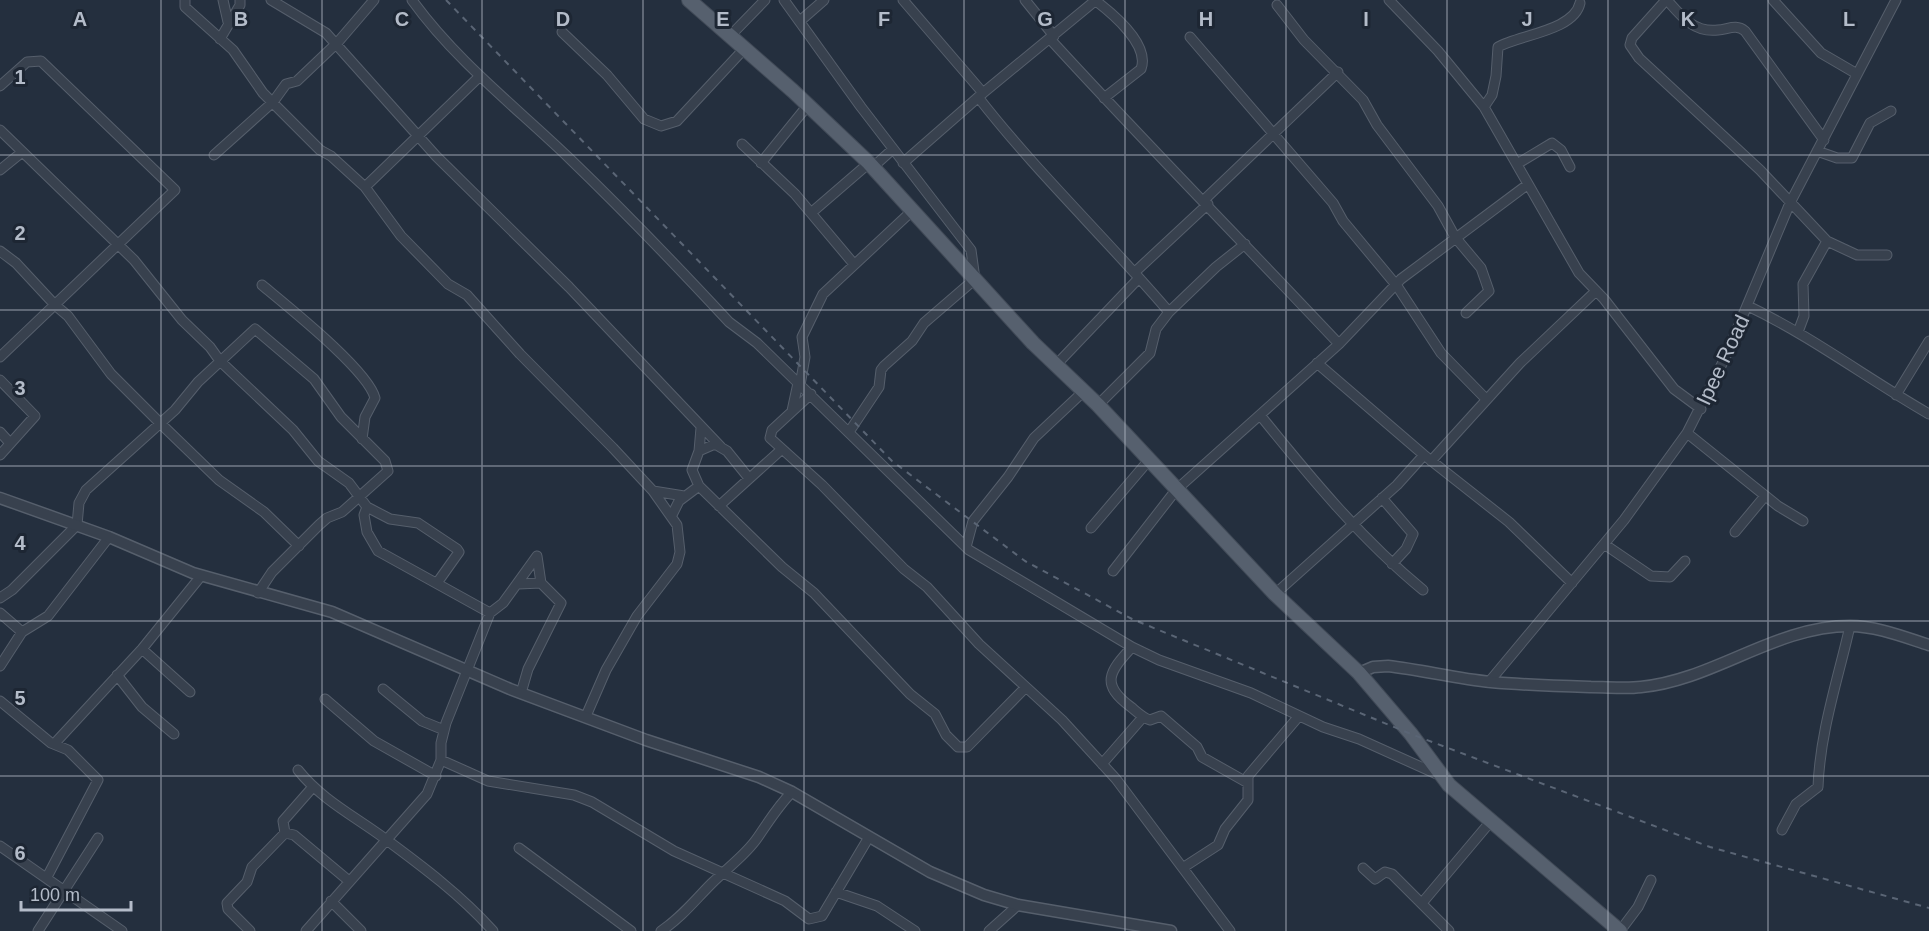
<svg xmlns="http://www.w3.org/2000/svg" width="1929" height="931" viewBox="0 0 1929 931" font-family="Arial,sans-serif">
  <style>
    .lines { fill: none; stroke-linecap: round; stroke-linejoin: round }
    .minor-casing { stroke: #565f6c; stroke-width: 11 }
    .tertiary-casing { stroke: #565f6c; stroke-width: 13 }
    .primary-casing { stroke: #414a57; stroke-width: 16 }
    .minor { stroke: #38414e; stroke-width: 9 }
    .tertiary { stroke: #38414e; stroke-width: 10 }
    .primary { stroke: #56606e; stroke-width: 14 }
    .rail { stroke: #5a6575; stroke-width: 2; stroke-dasharray: 6 6; stroke-linecap: butt }
    .grid { fill: none; stroke: #b4bcc9; stroke-width: 1.5; stroke-opacity: 0.55 }
    .labels { text-anchor: middle; stroke-width: 6; stroke-linejoin: round; paint-order: stroke }
    .street-label { font-size: 21px; fill: #b4bcc9; stroke: #1d2633 }
    .grid-label { font-size: 20px; text-anchor: middle; font-weight: bold; fill: #b4bcc9; stroke: #1d2633; stroke-width: 6; stroke-linejoin: round; paint-order: stroke }
  </style>
  <rect width="100%" height="100%" fill="#242f3e"/>
  <g class="lines">
    <g class="minor-casing">
      <path id="minor" d="M185,0V7L233,50L263,93L320,150L331,156L365,187L401,236L448,284L467,295L520,354L613,448L653,491L677,525L680,552L677,564L637,616L606,670L586,716
        M223,0L228,22
        M271,0L326,33L436,156L569,287L721,447
        M412,0C456,61 516,107 569,158C624,211 677,266 729,322L757,343L969,550L1132,647L1159,660L1251,693L1323,727L1359,739L1441,776
        M784,0L861,107L971,250L975,279L924,323L912,341L884,366L881,370L879,387L849,432
        M903,0L983,93
        M1025,0L1054,36
        M1389,0L1438,51L1484,107L1579,273L1604,299L1674,389L1701,409
        M1666,0L1632,38L1630,45L1639,58L1760,170L1827,241L1857,255H1887
        M1667,0C1681,16 1694,33 1718,30C1729,29 1736,24 1745,31L1824,140
        M1773,0L1821,53L1857,74
        M1096,1C1113,14 1150,45 1141,69L1104,98
        M1277,5L1304,40L1363,100L1377,125L1438,206L1455,237L1481,268L1489,291L1466,313
        M800,21L824,0
        M562,32L607,75L644,119L661,126L677,121L744,49
        M730,36L765,0
        M1190,37L1333,203L1343,221L1397,286L1441,353L1486,399
        M220,39L240,5V0
        M1050,39C1145,143 1243,242 1339,344
        M0,86L27,62L41,61L175,190L0,357
        M978,97C1037,173 1107,239 1169,312
        M1484,107L1492,95L1496,76L1498,47C1518,35 1574,31 1580,3
        M0,130L134,260L182,320L210,347L220,361L293,430L318,461L349,483L367,507L364,515L367,532L378,551L490,613L503,603L537,556
        M742,144L795,194L853,263
        M1817,151L1837,158H1852L1870,123L1891,111
        M214,155L273,102L286,84L297,81L338,42L374,0
        M761,163L808,105
        M903,163L983,93L1096,0
        M1517,164L1552,143L1561,150L1570,167
        M873,167L893,149
        M0,170L21,153
        M365,187L480,76
        M1204,200L1338,72
        M811,213L869,163
        M0,251L16,263L55,305L68,316L111,374L160,423L219,480L264,512L299,546
        M1135,272L1208,204
        M262,285C287,306 368,370 375,398L365,417L362,439
        M1748,306C1811,336 1868,379 1929,414
        M1798,332L1804,316L1803,284L1827,241
        M1317,363L1424,455L1509,522L1572,583
        M1056,365L1139,278
        M0,380L35,416L0,455
        M800,385L805,357L802,337L823,294L913,210
        M811,394L772,430L770,438L822,485L904,569L927,587L979,644L1062,720L1116,779L1230,931
        M1896,395L1929,341
        M1098,405L1150,353L1156,329L1169,312L1216,267L1245,244
        M792,411L798,383
        M1260,415C1310,477 1361,539 1423,590
        M0,432L10,443
        M1687,433L1778,506L1803,521
        M699,451L701,428
        M1431,461L1520,363L1596,291
        M748,477L727,451L715,444L699,451L692,470L699,486L782,567L814,593L910,694L935,714L946,735L958,747H967L1026,687
        M653,491L684,496
        M1382,498L1413,534L1406,549L1392,564
        M719,506L782,449
        M367,507L390,519L418,523L457,549L459,552L437,583
        M672,515L679,501L699,486
        M1091,528L1149,460
        M1735,532L1765,496
        M1604,544L1651,576L1670,577L1685,561
        M966,547L973,521L1008,477L1034,438L1084,391
        M537,556L541,583
        M1113,571L1176,490L1339,344L1401,279L1527,185
        M518,584L541,583L561,603L528,669L521,693
        M1275,594L1397,485L1424,455
        M0,598L12,590L77,525L79,503L86,490L175,410L198,382L255,329L314,379L341,417L385,461L388,471L342,512L327,518L319,525L272,572L258,593
        M0,613L22,632
        M1132,647C1109,672 1100,684 1131,707C1137,712 1143,718 1150,720L1161,716L1197,747L1202,757L1248,783
        M142,649L190,692
        M0,666L22,632L48,616L109,537
        M117,675L142,707L174,734
        M1489,682L1624,520L1687,433L1725,358L1790,203L1896,0
        M383,689L422,721L444,730
        M325,699L374,741L436,776
        M0,701L51,743L68,750L98,780L47,877
        M55,743L142,649L201,576
        M441,760L488,781L574,795L592,802L674,851L785,901L809,919L822,916L869,837
        M1102,764L1143,717
        M298,770C321,799 354,816 384,838C422,866 462,896 493,931
        M1782,830L1796,804L1818,787C1820,732 1838,679 1850,626
        M285,833L283,821L312,788
        M0,846L122,931
        M519,848L631,931
        M1184,867L1218,845L1225,829L1248,800V776L1299,716
        M1363,868L1375,879L1385,872L1392,874L1449,931
        M836,892L877,906L915,931
        M331,901L361,931
        M1422,903L1491,821
        M38,931L98,838
        M250,931L228,909L227,903L247,882L252,867L285,833L294,835L349,881
        M306,931L427,794L441,760V743L446,723L490,613
        M661,931C681,918 695,900 712,883C727,868 746,855 758,837C769,821 778,806 792,792
        M989,931L1018,905
        M1620,931L1638,907L1651,880"/>
    </g>
    <g class="tertiary-casing">
      <path id="tertiary" d="M0,498L109,537L193,573L332,612L510,689L646,740L759,777L792,792L930,872L984,895L1018,905L1171,931
        M1359,673L1373,667L1388,666C1423,670 1457,679 1491,682C1524,685 1558,686 1591,687C1608,687 1625,689 1641,687C1714,680 1775,626 1850,626C1876,626 1904,637 1929,645"/>
    </g>
    <g class="primary-casing">
      <path id="primary" d="M689,0L793,91L869,163L1033,343L1098,405L1275,594L1359,673L1411,734L1449,785L1620,931"/>
    </g>
    <use href="#minor" class="minor"/>
    <use href="#tertiary" class="tertiary"/>
    <use href="#primary" class="primary"/>
    <path class="rail" d="M446,0L892,461L1025,561L1132,619L1411,734L1710,847L1929,908"/>
  </g>
  <path class="grid" d="M161,0V931M322,0V931M482,0V931M643,0V931M804,0V931M964,0V931M1125,0V931M1286,0V931M1447,0V931M1608,0V931M1768,0V931M0,155H1929M0,310H1929M0,466H1929M0,621H1929M0,776H1929"/>
  <g class="labels">
    <g class="street-label">
      <text transform="translate(1723 360) rotate(-65)" y="7">Ipee Road</text>
    </g>
  </g>
  <g class="grid-label">
    <text x="80" y="26">A</text>
    <text x="241" y="26">B</text>
    <text x="402" y="26">C</text>
    <text x="563" y="26">D</text>
    <text x="723" y="26">E</text>
    <text x="884" y="26">F</text>
    <text x="1045" y="26">G</text>
    <text x="1206" y="26">H</text>
    <text x="1366" y="26">I</text>
    <text x="1527" y="26">J</text>
    <text x="1688" y="26">K</text>
    <text x="1849" y="26">L</text>
    <text x="20" y="84">1</text>
    <text x="20" y="240">2</text>
    <text x="20" y="395">3</text>
    <text x="20" y="550">4</text>
    <text x="20" y="705">5</text>
    <text x="20" y="860">6</text>
  </g>
  <path d="M21 901v9h110v-9" fill="none" stroke="#b4bcc9" stroke-width="3"/>
  <text x="30" y="901" font-size="18" fill="#b4bcc9" stroke="#1d2633" stroke-width="4.5" paint-order="stroke">100 m</text>
</svg>
